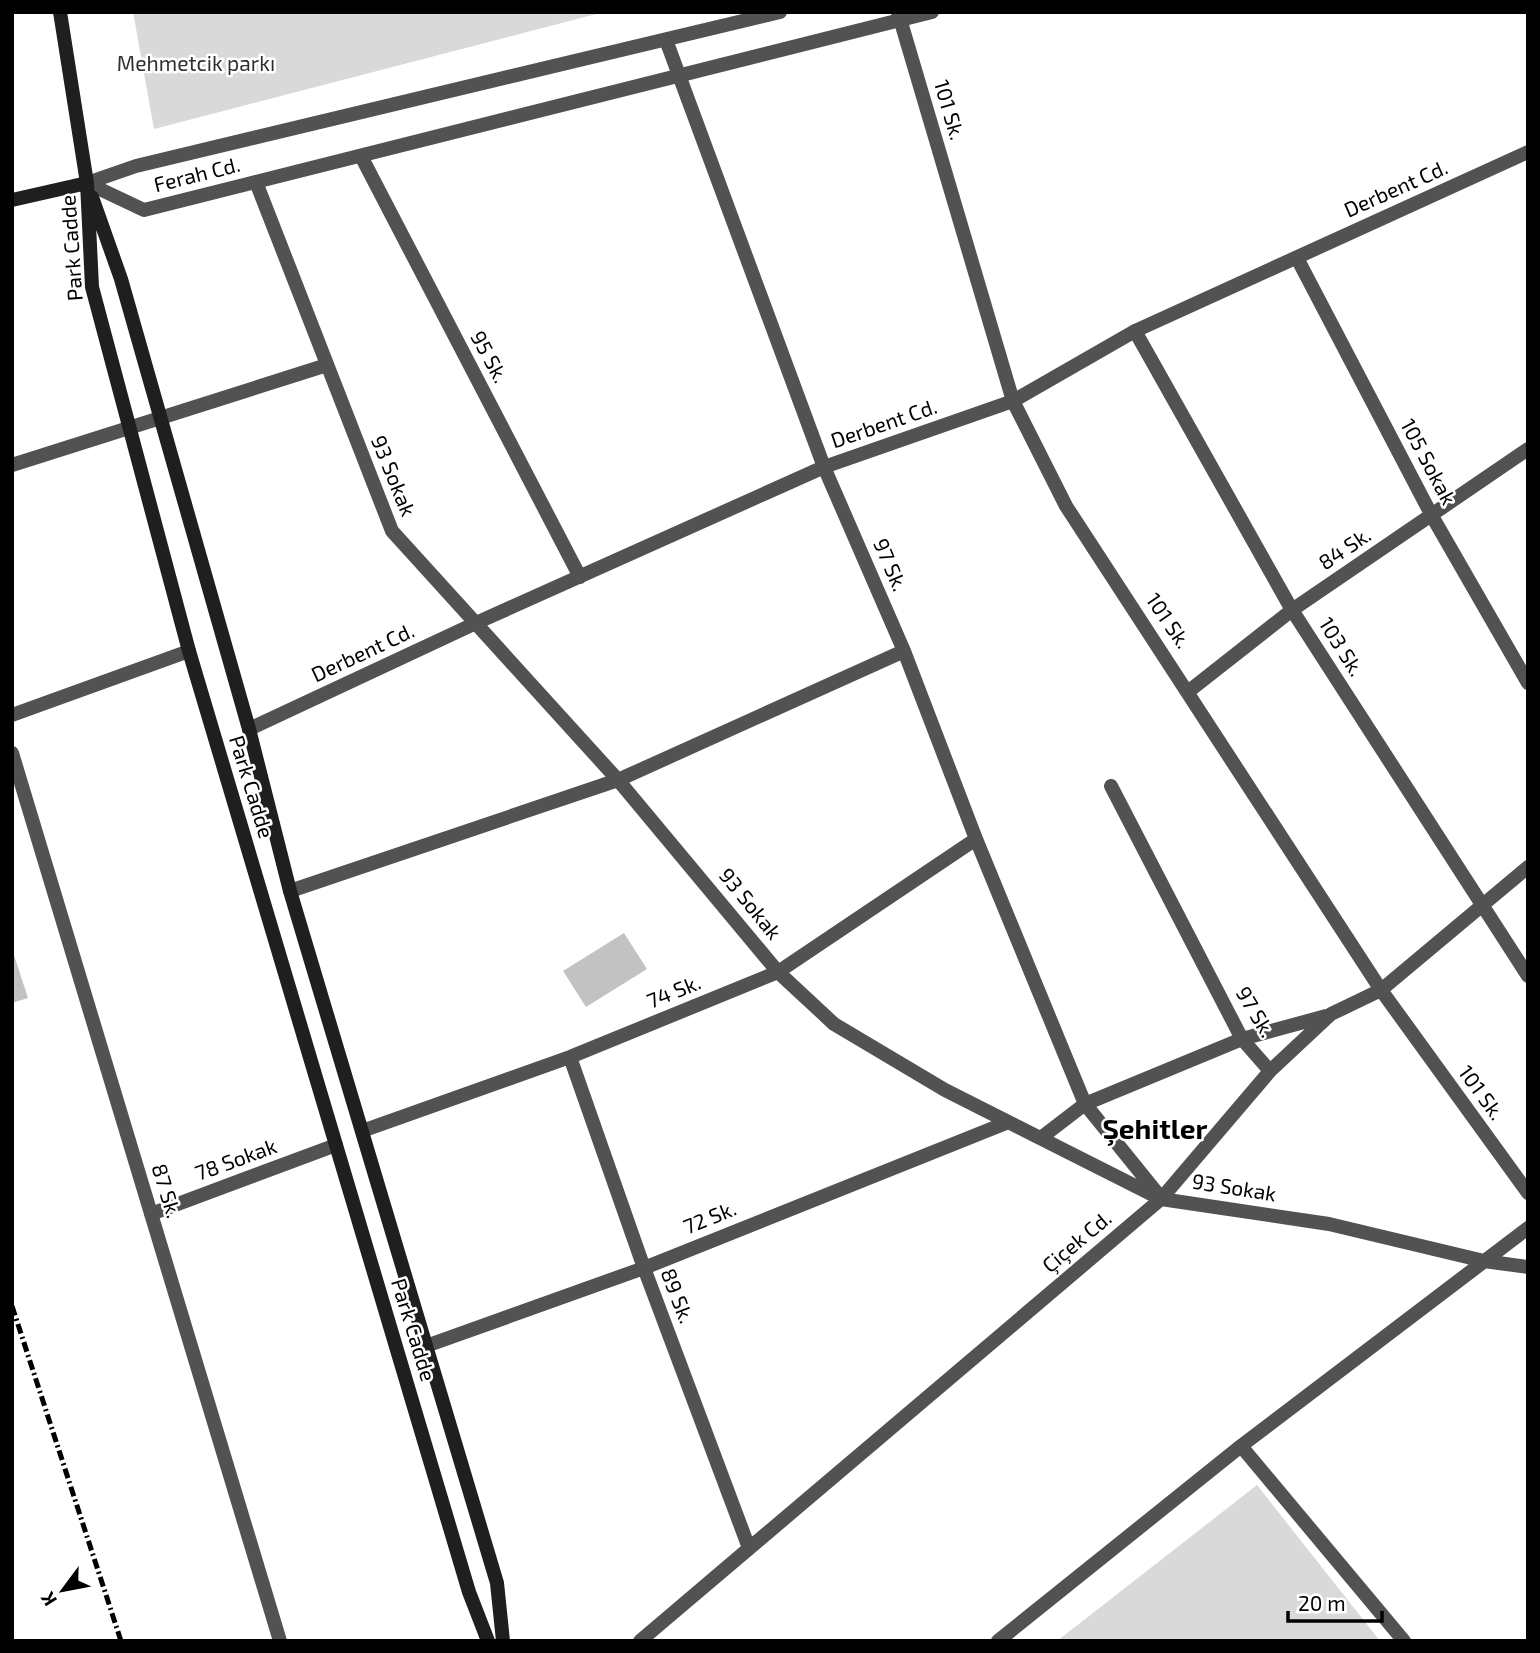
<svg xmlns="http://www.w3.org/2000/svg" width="1540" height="1653" viewBox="0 0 1540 1653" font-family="'Exo 2',sans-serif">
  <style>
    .green { fill: #d9d9d9 }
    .building { fill: #c2c2c2 }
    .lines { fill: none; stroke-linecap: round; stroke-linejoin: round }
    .minor { stroke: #525252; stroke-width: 14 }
    .tertiary { stroke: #525252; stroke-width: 14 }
    .secondary { stroke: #1f1f1f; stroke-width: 14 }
    .rail { stroke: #000; stroke-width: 5; stroke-dasharray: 10 3.5 2 3.5; stroke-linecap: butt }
    .labels { text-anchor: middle; stroke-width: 5; stroke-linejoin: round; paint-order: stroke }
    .park-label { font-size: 21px; fill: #303030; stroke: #fff }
    .street-label { font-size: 21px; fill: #000; stroke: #fff }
    .district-label { font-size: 28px; font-weight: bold; fill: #000; stroke: #fff }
  </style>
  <rect width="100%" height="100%" fill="#fff"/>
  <path class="green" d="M133,12H600V13L154,129Z
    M1257,1485L1380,1641H1057Z"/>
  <path class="building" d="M624,933L647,969L586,1007L563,971Z
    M12,949L28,998L12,1003Z"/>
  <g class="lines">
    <path class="minor" d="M898,12L1013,401L1066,506L1381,990L1528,1193
      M666,40L824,467L904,651L976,839L1085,1104L1157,1193
      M361,156L580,577
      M256,182L392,531L618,780L778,972L834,1024L945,1090L1161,1199L1329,1224L1484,1261L1528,1267
      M1297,258L1432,516L1528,683
      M1135,331L1292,610L1528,976
      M12,465L327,365
      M1189,691L1292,610L1528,449
      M12,715L189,651
      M12,753L280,1641
      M1111,786L1242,1039L1270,1071
      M290,891L618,780L904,651
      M570,1057L644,1268L749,1548
      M362,1131L570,1057L778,972L976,839
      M1042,1137L1085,1104L1242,1039L1326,1016
      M151,1214L336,1145
      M426,1346L644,1268L1006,1123
      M1241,1446L1404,1641
      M640,1641L1161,1199L1270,1071L1331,1014L1381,990L1528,867
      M998,1641L1241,1446L1528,1228"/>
    <path class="tertiary" d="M87,183L144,210L932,12
      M87,183L136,166L780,12
      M249,729L476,623L824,467L1013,401L1135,331L1528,152"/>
    <path class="secondary" d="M60,12L87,183L92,287L189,651L469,1592L488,1641
      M92,197L121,279L249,729L290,891L497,1583L503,1641
      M12,200L87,183"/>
    <path class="rail" d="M12,1306L121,1641"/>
  </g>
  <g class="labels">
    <g class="park-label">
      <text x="196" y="71">Mehmetcik parkı</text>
    </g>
    <g class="street-label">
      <text transform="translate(949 110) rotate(74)" y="7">101 Sk.</text>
      <text transform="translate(197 175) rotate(-14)" y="7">Ferah Cd.</text>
      <text transform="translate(1396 189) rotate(-24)" y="7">Derbent Cd.</text>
      <text transform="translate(72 248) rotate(-94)" y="7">Park Cadde</text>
      <text transform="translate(489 357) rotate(62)" y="7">95 Sk.</text>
      <text transform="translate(884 424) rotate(-19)" y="7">Derbent Cd.</text>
      <text transform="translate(1428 462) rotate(62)" y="7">105 Sokak</text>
      <text transform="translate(393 476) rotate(68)" y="7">93 Sokak</text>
      <text transform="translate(1345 549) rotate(-34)" y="7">84 Sk.</text>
      <text transform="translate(890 565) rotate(67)" y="7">97 Sk.</text>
      <text transform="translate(1168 621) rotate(56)" y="7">101 Sk.</text>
      <text transform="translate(1341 647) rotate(58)" y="7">103 Sk.</text>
      <text transform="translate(363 653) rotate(-25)" y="7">Derbent Cd.</text>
      <text transform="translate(251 787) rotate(73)" y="7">Park Cadde</text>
      <text transform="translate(750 904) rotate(51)" y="7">93 Sokak</text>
      <text transform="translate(674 992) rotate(-22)" y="7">74 Sk.</text>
      <text transform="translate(1255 1012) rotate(59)" y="7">97 Sk.</text>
      <text transform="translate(1481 1093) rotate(54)" y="7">101 Sk.</text>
      <text transform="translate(236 1160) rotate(-20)" y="7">78 Sokak</text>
      <text transform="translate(1234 1188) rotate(9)" y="7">93 Sokak</text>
      <text transform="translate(166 1191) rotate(73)" y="7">87 Sk.</text>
      <text transform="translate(710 1218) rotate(-22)" y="7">72 Sk.</text>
      <text transform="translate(1077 1242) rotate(-40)" y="7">Çiçek Cd.</text>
      <text transform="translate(677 1296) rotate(69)" y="7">89 Sk.</text>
      <text transform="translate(413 1330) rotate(73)" y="7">Park Cadde</text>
    </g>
    <g class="district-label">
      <text x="1155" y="1139">Şehitler</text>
    </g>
  </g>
  <rect width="1540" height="1653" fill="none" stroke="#000000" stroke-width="28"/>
  <g transform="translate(63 1590) rotate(238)" stroke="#ffffff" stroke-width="5" paint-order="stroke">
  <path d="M0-5L12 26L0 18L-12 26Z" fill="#000000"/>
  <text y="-10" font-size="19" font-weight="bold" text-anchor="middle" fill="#000000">K</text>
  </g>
  <path d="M1288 1611v10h94v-10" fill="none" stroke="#000000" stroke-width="3.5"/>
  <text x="1298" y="1611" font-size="21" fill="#000000" stroke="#ffffff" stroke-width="5" paint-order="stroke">20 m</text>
</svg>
